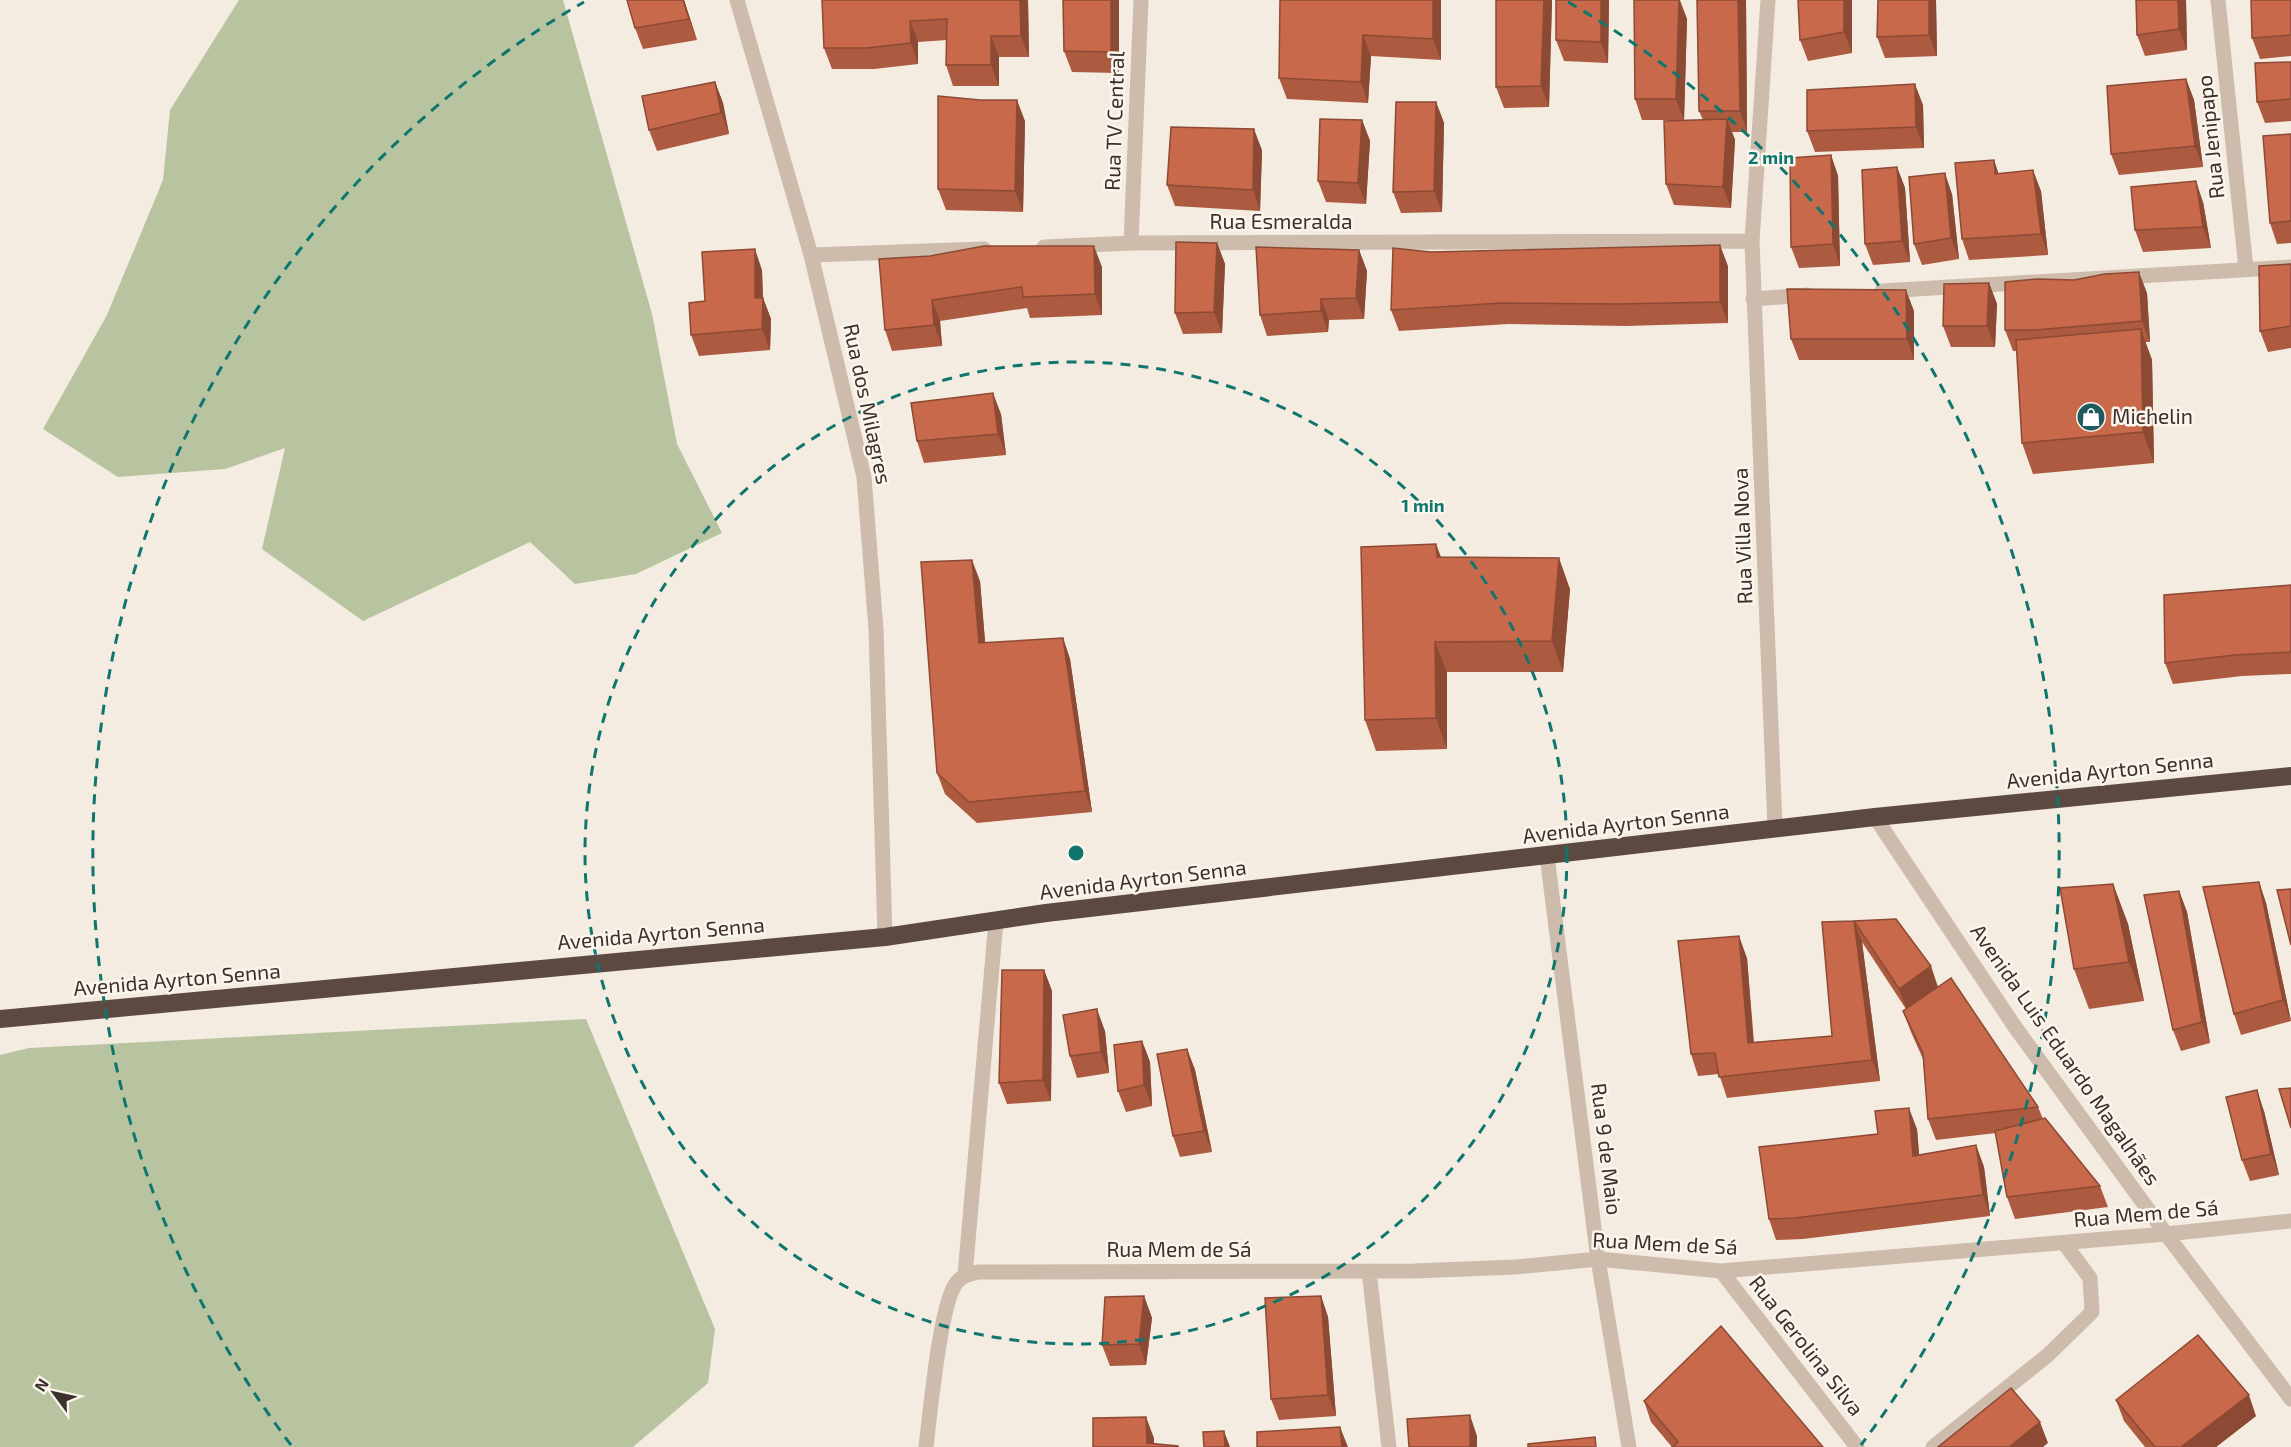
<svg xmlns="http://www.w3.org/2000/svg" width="2291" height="1447" viewBox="0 0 2291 1447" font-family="'Exo 2',sans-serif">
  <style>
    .green { fill: #b8c4a0 }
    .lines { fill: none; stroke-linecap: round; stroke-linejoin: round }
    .street { stroke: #cdbbac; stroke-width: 15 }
    .highway { stroke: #5c4a42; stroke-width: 18 }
    .wall { fill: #ac5a40 }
    .shaded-wall { fill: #8c4a34 }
    .building { fill: #c8694b; stroke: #8c4a34; stroke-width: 1.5 }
    .ring { fill: none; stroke: #0f766e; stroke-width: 3; stroke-dasharray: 10 8 }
    .labels { text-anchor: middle; stroke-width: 5; stroke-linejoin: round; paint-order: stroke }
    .street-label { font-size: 21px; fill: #3b302b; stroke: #fbf5ee }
    .poi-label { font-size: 21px; fill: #3b302b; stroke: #fbf5ee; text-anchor: start }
    .centre { fill: #0f766e; stroke: #fbf5ee; stroke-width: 3 }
    .ring-label { font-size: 18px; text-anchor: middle; font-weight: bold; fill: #0f766e; stroke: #fbf5ee; stroke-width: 5; stroke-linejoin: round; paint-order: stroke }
  </style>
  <rect width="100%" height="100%" fill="#f4ebe1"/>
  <path class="green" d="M239,0H563L652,314L677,444L722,533L636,574L575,584L530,542L363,621L262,549L285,448L225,469L118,477L43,429L107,315L163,180L170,110Z
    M586,1019L715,1329L708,1383L633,1447H0V1055L29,1048Z"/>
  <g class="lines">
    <path class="street" d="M737,0L811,255L864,477L876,629L885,937
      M1768,0L1752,241L1775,828
      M2218,0L2246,269
      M1131,243L1141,0
      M1044,247L1131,243L1752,241
      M811,255L984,249
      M1882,291L2291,267
      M1753,299L1807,295
      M1875,817L2015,1027L2166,1234L2291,1399
      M1547,856L1598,1259L1629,1447
      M1369,1271L1389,1447
      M1721,1271L1857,1447
      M965,1275L996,921
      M926,1447C930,1415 940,1301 957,1282C963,1275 970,1274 978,1272L1414,1271L1516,1267L1598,1259L1721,1271L2166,1234L2291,1221
      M1933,1447L2048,1355L2092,1312L2090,1278L2064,1243"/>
    <path class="highway" d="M0,1019L885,937L1046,913L1875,817L2291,776"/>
  </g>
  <path class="wall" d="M684,0L697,40L643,49L635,28Z
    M822,0H1028L1029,57H999V86H953L946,65L947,40L918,42V64L874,69H832L824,48Z
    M1063,0H1119V73L1072,72L1064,51Z
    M1280,0H1441V60L1371,56L1368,103L1287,99L1279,78Z
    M1496,0H1552L1549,107L1504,108L1496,87Z
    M1556,0H1609L1608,63L1564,61L1556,40Z
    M1634,0H1680L1687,19L1684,120H1642L1635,99Z
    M1697,0H1746L1747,132H1732L1735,140L1731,208L1674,205L1666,184L1703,120L1699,111Z
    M1798,0H1852V53L1808,61L1800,40Z
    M1936,0L1937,56L1885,58L1877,37Z
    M2136,0H2186L2187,50L2145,56L2137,35Z
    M2291,0V56L2260,59L2252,38Z
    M2291,62V121L2265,123L2257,102Z
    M2186,79L2194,100L2203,167L2119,175L2111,154Z
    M715,82L723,103L729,134L657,151L649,130Z
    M1436,102L1444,123L1442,212L1401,213L1393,192Z
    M1923,105L1924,148L1815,152L1807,131Z
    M1362,120L1370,141L1366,204L1326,202L1318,181Z
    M1025,121L1023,212L946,210L938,189Z
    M2291,134V243L2277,244L2270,223Z
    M1262,150L1260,211L1175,206L1167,185Z
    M1831,155L1838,176L1840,266L1799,268L1791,247Z
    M1994,160L1998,173L2041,191L2048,255L1969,260L1962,239Z
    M1897,167L1905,188L1910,262L1873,265L1865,244Z
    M1952,194L1959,259L1922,265L1914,244Z
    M2203,202L2211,248L2143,252L2135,230Z
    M1217,243L1225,264L1222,333L1183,334L1175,313Z
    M1359,250L1367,271L1364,319L1329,320L1328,332L1267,336L1260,315Z
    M1431,252L1728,266V323L1626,326L1508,324L1399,331L1391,310Z
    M879,259L1102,267V315L1030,318L1027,308L940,321L942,346L892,351L885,330Z
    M2291,264V348L2268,352L2260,331Z
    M762,270L763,298L771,319L770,350L699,356L691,335L705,301Z
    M1989,283L1997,304L1995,347H1951L1943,326Z
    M2147,293L2150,342H2145L2152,360L2154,463L2033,474L2022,443L2017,351H2013L2005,330Z
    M1914,311V360H1799L1791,339Z
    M1001,414L1006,455L924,463L917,441Z
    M1436,544L1441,557L1570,589L1563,672H1447V749L1376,751L1365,720Z
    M980,581L985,643L1063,638L1070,659L1092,812L977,823L945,794L937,773Z
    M2291,585V674L2242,676L2173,684L2165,663Z
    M2259,882L2266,903L2291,1021L2241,1035L2234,1014Z
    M2113,884L2128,924L2144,1001L2089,1009L2074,969Z
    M2179,891L2187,912L2210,1043L2181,1051L2173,1030Z
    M1854,921L1938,987L2038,1107L2043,1119L2100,1186L2108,1207L2015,1219L2007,1197L1996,1133L1936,1140L1928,1119L1923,1059L1911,1032L1903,1011L1906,1009L1862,942L1880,1081L1727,1098L1719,1074L1698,1076L1691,1054L1747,958L1754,1042L1832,1036Z
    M1044,970L1052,991L1051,1101L1007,1104L999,1083Z
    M1105,1031L1109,1073L1077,1078L1070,1056Z
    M1142,1041L1150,1062L1152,1106L1126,1112L1118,1091Z
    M1187,1049L1195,1070L1212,1152L1180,1157L1173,1136Z
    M2264,1111L2279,1175L2250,1181L2242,1160Z
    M1917,1129L1919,1155L1976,1145L1984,1167L1990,1216L1803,1239L1776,1240L1769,1219L1878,1134Z
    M1144,1296L1152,1318L1146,1365L1110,1366L1102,1345Z
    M1321,1296L1328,1317L1336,1416L1279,1420L1271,1399Z
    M2116,1400L2256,1416L2216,1447H2145L2124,1421Z
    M1644,1401L1823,1447H1672L1651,1422Z"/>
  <path class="shaded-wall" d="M683,0H684L697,40L689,19Z
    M1020,0H1028L1029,57L1021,36Z
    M1111,0H1119V73L1111,52Z
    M1433,0H1441V60L1433,39Z
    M1544,0H1552L1549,107L1541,86Z
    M1601,0H1609L1608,63L1601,42Z
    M1679,0L1687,19L1684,120L1676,99Z
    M1738,0H1746L1747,132L1740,111Z
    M1844,0H1852V53L1844,32Z
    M1929,0H1936L1937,56L1929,35Z
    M2178,0H2186L2187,50L2179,29Z
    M910,21L918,42V64L911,43Z
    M1363,35L1371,56L1368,103L1361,82Z
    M991,36L999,57V86L991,65Z
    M2186,79L2194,100L2203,167L2195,146Z
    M715,82L723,103L729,134L721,113Z
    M1915,84L1923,105L1924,148L1916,127Z
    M1017,100L1025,121L1023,212L1015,191Z
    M1436,102L1444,123L1442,212L1434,191Z
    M1727,119L1735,140L1731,208L1723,187Z
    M1362,120L1370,141L1366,204L1358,183Z
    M1254,129L1262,150L1260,211L1253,190Z
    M1831,155L1838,176L1840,266L1833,244Z
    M1994,160L2001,181L1995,174Z
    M1897,167L1905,188L1910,262L1902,241Z
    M2033,170L2041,191L2048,255L2041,234Z
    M1945,173L1952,194L1959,259L1951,238Z
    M2196,181L2203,202L2211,248L2203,227Z
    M1217,243L1225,264L1222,333L1214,312Z
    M1720,245L1728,266V323L1720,302Z
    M1094,246L1102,267V315L1095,294Z
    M755,249L762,270L763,306V298L771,319L770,350L762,329L755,298Z
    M1359,250L1367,271L1364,319L1356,298Z
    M2139,272L2147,293L2150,342L2142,321Z
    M1989,283L1997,304L1995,347L1987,326Z
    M1906,290L1914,311V360L1907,339Z
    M1321,299L1329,320L1328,332L1321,311Z
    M932,300L940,321L942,346L934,325Z
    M2141,329L2152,360L2154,463L2143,432Z
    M993,393L1001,414L1006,455L998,434Z
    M1436,544L1447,575L1437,557Z
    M1559,558L1570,589L1563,672L1552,641Z
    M972,560L980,581L987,664L979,643Z
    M1063,638L1070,659L1092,812L1085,791Z
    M1435,642L1447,672V749L1436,718Z
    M2259,882L2266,903L2291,1021L2283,1000Z
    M2113,884L2128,924L2144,1001L2129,962Z
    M2179,891L2187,912L2210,1043L2202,1022Z
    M1854,921L1862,942L1880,1081L1872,1060Z
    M1739,936L1747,958L1755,1064L1748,1043Z
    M1931,966L1938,987L1907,1010L1899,989Z
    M1044,970L1052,991L1051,1101L1043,1080Z
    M1097,1009L1105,1031L1109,1073L1101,1052Z
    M1142,1041L1150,1062L1152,1106L1144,1085Z
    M1187,1049L1195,1070L1212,1152L1204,1131Z
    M2257,1090L2264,1111L2279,1175L2271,1154Z
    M1909,1108L1917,1129L1921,1177L1913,1156Z
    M1976,1145L1984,1167L1990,1216L1983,1195Z
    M1144,1296L1152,1318L1146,1365L1139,1344Z
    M1321,1296L1328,1317L1336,1416L1328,1395Z
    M2249,1395L2256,1416L2216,1447H2181Z
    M1470,1415L1477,1436V1447H1470Z
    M1146,1417L1154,1438V1447L1147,1443Z
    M2040,1422L2048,1443L2043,1447H2009Z
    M1340,1427L1348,1447H1342Z
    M1224,1431L1230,1447H1225Z"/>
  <path class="building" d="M627,0H683L689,19L635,28Z
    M822,0H1020L1021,36H991V65H946L947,19L910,21L911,43L866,48H824Z
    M1063,0H1111V52L1064,51Z
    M1280,0H1433V39L1363,35L1361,82L1279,78Z
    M1496,0H1544L1541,86L1496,87Z
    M1556,0H1601V42L1556,40Z
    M1634,0H1679L1676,99H1635Z
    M1697,0H1738L1740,111H1699Z
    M1798,0H1844V32L1800,40Z
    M1878,0H1929V35L1877,37Z
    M2136,0H2178L2179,29L2137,35Z
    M2251,0H2291V35L2252,38Z
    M2291,62V99L2257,102L2255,63Z
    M2186,79L2195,146L2111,154L2107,86Z
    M715,82L721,113L649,130L642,96Z
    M1915,84L1916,127L1807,131V90Z
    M938,96L980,100H1017L1015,191L938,189Z
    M1396,102H1436L1434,191L1393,192Z
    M1320,119L1362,120L1358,183L1318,181Z
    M1727,119L1723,187L1666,184L1664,121Z
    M1171,127L1254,129L1253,190L1167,185Z
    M2291,134V221L2270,223L2263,136Z
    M1831,155L1833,244L1791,247L1790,158Z
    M1994,160L1995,174L2033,170L2041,234L1962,239L1955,163Z
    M1897,167L1902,241L1865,244L1862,170Z
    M1945,173L1951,238L1914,244L1909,177Z
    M2196,181L2203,227L2135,230L2131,187Z
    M1176,242L1217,243L1214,312L1175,313Z
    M1720,245V302L1618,304L1501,303L1391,310L1393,248L1431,252Z
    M984,246H1094L1095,294L1023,297L1022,287L932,300L934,325L885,330L879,259L930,256Z
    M1256,247L1359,250L1356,298L1321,299V311L1260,315Z
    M755,249V298H763L762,329L691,335L689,303L705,301L702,252Z
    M2291,264V326L2260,331L2259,266Z
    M2139,272L2142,321L2035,330H2005V282L2037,279L2074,280L2105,274Z
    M1989,283L1987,326H1943L1944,284Z
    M1787,289L1906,290L1907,339H1791Z
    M2141,329L2143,432L2022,443L2016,340Z
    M993,393L998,434L917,441L911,403Z
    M1436,544L1437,557L1559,558L1552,641L1435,642L1436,718L1365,720L1361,547Z
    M972,560L979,643L1063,638L1085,791L969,802L937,773L921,562Z
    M2291,585V652L2235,655L2165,663L2164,595Z
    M2259,882L2283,1000L2234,1014L2203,887Z
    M2113,884L2129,962L2074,969L2060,888Z
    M2291,889V945L2277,890Z
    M2179,891L2202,1022L2173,1030L2144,895Z
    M1896,919L1931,966L1899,989L1854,921Z
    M1854,921L1872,1060L1719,1077L1715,1053L1691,1054L1678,941L1739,936L1748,1043L1832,1036L1822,922Z
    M1002,970H1044L1043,1080L999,1083Z
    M1951,978L2038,1107L1928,1119L1923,1053L1903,1011Z
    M1097,1009L1101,1052L1070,1056L1063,1015Z
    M1142,1041L1144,1085L1118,1091L1114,1045Z
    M1187,1049L1204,1131L1173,1136L1157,1054Z
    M2291,1088V1128L2279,1089Z
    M2257,1090L2271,1154L2242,1160L2226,1097Z
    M1909,1108L1913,1156L1976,1145L1983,1195L1795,1218L1769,1219L1759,1147L1878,1134L1875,1111Z
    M2045,1118L2100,1186L2007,1197L1995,1131Z
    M1144,1296L1139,1344L1102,1345L1105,1297Z
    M1321,1296L1328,1395L1271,1399L1265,1298Z
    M1721,1326L1823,1447H1672L1678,1442L1644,1401Z
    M2198,1335L2249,1395L2181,1447H2155L2116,1400Z
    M2011,1388L2040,1422L2009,1447H1938Z
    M1470,1415V1447H1409L1407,1419Z
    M1146,1417L1147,1443L1178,1446V1447H1093V1418Z
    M1340,1427L1342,1447H1257V1432Z
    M1224,1431L1225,1447H1204L1203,1432Z
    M1595,1437L1596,1447H1528V1444Z"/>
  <g class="ring">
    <circle cx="1076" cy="853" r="491"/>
    <path d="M291 1445A983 983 0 0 1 584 2M1568 2A983 983 0 0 1 1861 1445"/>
  </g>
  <defs>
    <g id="shop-disc" transform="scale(1.5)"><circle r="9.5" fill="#1f5a5e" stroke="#fbf5ee"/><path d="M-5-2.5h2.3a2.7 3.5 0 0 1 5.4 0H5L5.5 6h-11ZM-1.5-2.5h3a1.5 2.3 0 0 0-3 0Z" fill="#fff"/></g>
  </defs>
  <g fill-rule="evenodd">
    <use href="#shop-disc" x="2091" y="417"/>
  </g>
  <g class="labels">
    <g class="street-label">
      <text transform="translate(1115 121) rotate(-88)" y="7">Rua TV Central</text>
      <text transform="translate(2211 137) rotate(-96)" y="7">Rua Jenipapo</text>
      <text x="1281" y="229">Rua Esmeralda</text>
      <text transform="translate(867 404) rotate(78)" y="7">Rua dos Milagres</text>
      <text transform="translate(1743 536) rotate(-92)" y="7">Rua Villa Nova</text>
      <text transform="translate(2110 771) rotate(-6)" y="7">Avenida Ayrton Senna</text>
      <text transform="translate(1626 824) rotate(-7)" y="7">Avenida Ayrton Senna</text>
      <text transform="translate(1143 880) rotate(-7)" y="7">Avenida Ayrton Senna</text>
      <text transform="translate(661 934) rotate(-5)" y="7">Avenida Ayrton Senna</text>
      <text transform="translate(177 980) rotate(-5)" y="7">Avenida Ayrton Senna</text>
      <text transform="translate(2065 1055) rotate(55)" y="7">Avenida Luis Eduardo Magalhães</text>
      <text transform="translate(1606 1149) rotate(83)" y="7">Rua 9 de Maio</text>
      <text transform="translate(2146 1214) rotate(-5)" y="7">Rua Mem de Sá</text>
      <text transform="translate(1665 1244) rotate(3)" y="7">Rua Mem de Sá</text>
      <text x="1179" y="1257">Rua Mem de Sá</text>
      <text transform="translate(1806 1346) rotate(52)" y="7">Rua Gerolina Silva</text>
    </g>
    <g class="poi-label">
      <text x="2112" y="424">Michelin</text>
    </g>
  </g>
  <circle cx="1076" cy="853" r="9" class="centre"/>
  <g class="ring-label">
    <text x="1771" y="164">2 min</text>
    <text x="1423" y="512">1 min</text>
  </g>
  <g transform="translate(54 1393) rotate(303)" stroke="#fbf5ee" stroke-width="4.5" paint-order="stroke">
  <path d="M0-4.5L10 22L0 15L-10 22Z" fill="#3b302b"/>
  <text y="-9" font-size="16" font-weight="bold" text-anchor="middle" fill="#3b302b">N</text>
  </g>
</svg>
